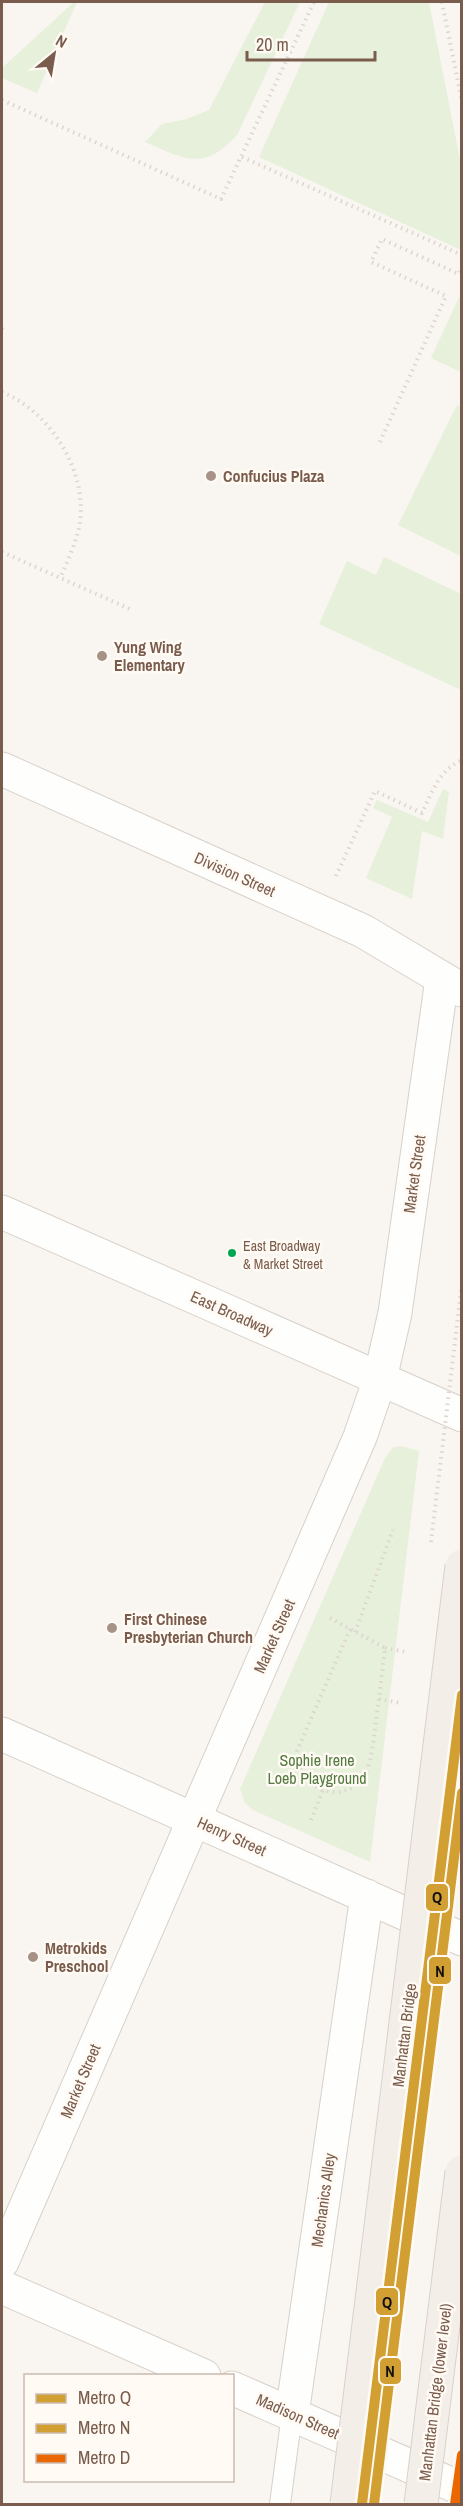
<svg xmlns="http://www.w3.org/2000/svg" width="463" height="2506" viewBox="0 0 463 2506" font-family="'Archivo Narrow',sans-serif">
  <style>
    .green { fill: #e7f0db }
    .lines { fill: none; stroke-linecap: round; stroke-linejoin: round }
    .service-casing { stroke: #d7d1cb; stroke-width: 22 }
    .minor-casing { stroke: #d7d1cb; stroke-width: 35 }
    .secondary-casing { stroke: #d9d2cb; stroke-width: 35 }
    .path { stroke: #dcd5d0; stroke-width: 4; stroke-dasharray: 1.5 4.5; stroke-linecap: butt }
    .service { stroke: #fefefd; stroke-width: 20 }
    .minor { stroke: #fefefd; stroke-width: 33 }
    .secondary { stroke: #fefefd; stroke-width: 33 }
    .primary-bridge-casing { stroke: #dad1cc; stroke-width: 35; stroke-linecap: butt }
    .path-bridge { stroke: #dcd5d0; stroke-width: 4; stroke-dasharray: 1.5 4.5; stroke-linecap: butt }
    .primary-bridge { stroke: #f3eee8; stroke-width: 33 }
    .metro-1-casing { stroke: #fffaf3; stroke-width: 15 }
    .metro-2-casing { stroke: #fffaf3; stroke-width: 15 }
    .metro-3-casing { stroke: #fffaf3; stroke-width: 15 }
    .metro-1 { stroke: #d19f32; stroke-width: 10 }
    .metro-2 { stroke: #d19f32; stroke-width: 10 }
    .metro-3 { stroke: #eb6800; stroke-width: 10 }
    .poi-dot { fill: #a69286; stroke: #fffaf3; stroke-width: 2 }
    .bus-dot { fill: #00a651; stroke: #fffaf3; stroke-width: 2 }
    .labels { text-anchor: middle; stroke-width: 5; stroke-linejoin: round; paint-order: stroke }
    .bus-label { font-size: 14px; fill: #7a5c4d; stroke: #fffaf3; text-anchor: start }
    .poi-label { font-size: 16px; font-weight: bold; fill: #7a5c4d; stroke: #fffaf3; text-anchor: start }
    .street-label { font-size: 16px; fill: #7a5c4d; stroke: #fffaf3 }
    .park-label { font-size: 16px; fill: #537a41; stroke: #fffaf3 }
    .line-badge { stroke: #fffaf3; stroke-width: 2 }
    .pale-badge-label { font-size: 16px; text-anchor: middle; font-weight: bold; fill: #111 }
  </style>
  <rect width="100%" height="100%" fill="#f9f5f0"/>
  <path class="green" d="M74,2H77L37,93L2,78V68Z
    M265,2H300L237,135C204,172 184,159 145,142L162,124L187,119L209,110Z
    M329,2H429L461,165V250L259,157Z
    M461,293V372L431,358Z
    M457,405L462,408L461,556L398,525Z
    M384,557L461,594V690L319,624L347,561L376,575Z
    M443,789L449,792L443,839L422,831L412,899L366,878L392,817L373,808L377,800L428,822Z
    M401,1446L419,1451L370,1862L253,1810L245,1803L240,1789L385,1458L394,1447Z"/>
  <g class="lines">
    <g class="service-casing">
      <path id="service" d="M280,2504L292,2414"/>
    </g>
    <g class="minor-casing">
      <path id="minor" d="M2,1734L462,1939
        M2,2262L360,1437L380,1379L395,1313L442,979
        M292,2414L367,1896"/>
    </g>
    <g class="secondary-casing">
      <path id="secondary" d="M2,769L363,931L462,990
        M2,1212L462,1415
        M2,2287L204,2376
        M232,2388L462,2489"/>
    </g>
    <path class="path" d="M442,2L462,102
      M2,100L221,199L314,2
      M242,157L462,255
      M2,329L5,331
      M2,392C49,411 87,469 80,522C77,541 68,560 60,578
      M380,442L446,296L371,262L382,239L459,274L462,269
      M2,552L130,609
      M336,876L375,791L422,813C433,791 438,771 462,760
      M330,1618L385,1648L379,1699L400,1703
      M350,1629L297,1751C299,1787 341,1809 364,1776C373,1763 376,1716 379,1699
      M355,1632L393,1530
      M385,1648L406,1652
      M311,1820L323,1790"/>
    <use href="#service" class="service"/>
    <use href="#minor" class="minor"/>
    <use href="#secondary" class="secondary"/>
    <g class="primary-bridge-casing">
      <path id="primary-bridge" d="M347,2504L462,1566
        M421,2504L462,2172"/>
    </g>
    <path class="path-bridge" d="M431,1542L462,1283"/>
    <use href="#primary-bridge" class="primary-bridge"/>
    <g class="metro-1-casing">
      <path id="metro-1" d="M362,2504L462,1695"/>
    </g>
    <g class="metro-2-casing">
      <path id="metro-2" d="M374,2504L462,1793"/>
    </g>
    <g class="metro-3-casing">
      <path id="metro-3" d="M455,2504L462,2455"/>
    </g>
    <use href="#metro-1" class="metro-1"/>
    <use href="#metro-2" class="metro-2"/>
    <use href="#metro-3" class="metro-3"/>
  </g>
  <g class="poi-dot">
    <circle cx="211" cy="476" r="6"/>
    <circle cx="102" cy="656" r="6"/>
    <circle cx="112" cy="1628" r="6"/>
    <circle cx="33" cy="1957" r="6"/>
  </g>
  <circle class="bus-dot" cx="232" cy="1253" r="5"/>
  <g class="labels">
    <g class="bus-label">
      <text x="243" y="1251">East Broadway<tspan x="243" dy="18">&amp; Market Street</tspan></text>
    </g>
    <g class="poi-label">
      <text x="223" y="482">Confucius Plaza</text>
      <text x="114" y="653">Yung Wing<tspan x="114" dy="18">Elementary</tspan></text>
      <text x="124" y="1625">First Chinese<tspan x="124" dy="18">Presbyterian Church</tspan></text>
      <text x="45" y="1954">Metrokids<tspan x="45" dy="18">Preschool</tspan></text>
    </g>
    <g class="street-label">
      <text transform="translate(235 874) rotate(24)" y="6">Division Street</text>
      <text transform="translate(414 1174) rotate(-82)" y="6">Market Street</text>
      <text transform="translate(232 1313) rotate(24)" y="6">East Broadway</text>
      <text transform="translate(274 1636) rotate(-66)" y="6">Market Street</text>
      <text transform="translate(232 1836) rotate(24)" y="6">Henry Street</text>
      <text transform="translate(404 2035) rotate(-83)" y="6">Manhattan Bridge</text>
      <text transform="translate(80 2081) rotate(-67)" y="6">Market Street</text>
      <text transform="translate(323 2200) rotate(-82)" y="6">Mechanics Alley</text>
      <text transform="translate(435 2392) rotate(-83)" y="6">Manhattan Bridge (lower level)</text>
      <text transform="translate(298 2416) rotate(24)" y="6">Madison Street</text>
    </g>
    <g class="park-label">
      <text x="317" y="1766">Sophie Irene<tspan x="317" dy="18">Loeb Playground</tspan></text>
    </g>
  </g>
  <g class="line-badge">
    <rect x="425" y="1883" width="24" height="29" rx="6" fill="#d19f32"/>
    <rect x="428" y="1956" width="24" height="29" rx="6" fill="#d19f32"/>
    <rect x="375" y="2287" width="24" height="29" rx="6" fill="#d19f32"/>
    <rect x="379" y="2357" width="23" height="28" rx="6" fill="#d19f32"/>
  </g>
  <g class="pale-badge-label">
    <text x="437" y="1903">Q</text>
    <text x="440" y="1977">N</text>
    <text x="387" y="2308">Q</text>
    <text x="390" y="2377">N</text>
  </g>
  <rect width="463" height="2506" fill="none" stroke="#7a5c4d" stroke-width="6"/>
  <rect x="24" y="2374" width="210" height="108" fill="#fffaf3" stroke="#cabbb1" stroke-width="1.5"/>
  <rect x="36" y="2394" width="30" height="9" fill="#d19f32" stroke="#cabbb1" stroke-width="1.5"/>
  <text x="78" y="2404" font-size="18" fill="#7a5c4d">Metro Q</text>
  <rect x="36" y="2424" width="30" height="9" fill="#d19f32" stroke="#cabbb1" stroke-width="1.5"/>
  <text x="78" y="2434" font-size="18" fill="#7a5c4d">Metro N</text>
  <rect x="36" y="2454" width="30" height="9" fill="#eb6800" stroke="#cabbb1" stroke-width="1.5"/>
  <text x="78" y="2464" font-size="18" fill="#7a5c4d">Metro D</text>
  <g transform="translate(54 54) rotate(30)" stroke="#fffaf3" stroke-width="4.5" paint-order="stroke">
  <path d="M0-4.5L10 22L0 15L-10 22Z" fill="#7a5c4d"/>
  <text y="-9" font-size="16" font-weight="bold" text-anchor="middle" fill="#7a5c4d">N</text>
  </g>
  <path d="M247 51v9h128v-9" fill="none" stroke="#7a5c4d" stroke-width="3"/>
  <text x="256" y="51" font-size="18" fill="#7a5c4d" stroke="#fffaf3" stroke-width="4.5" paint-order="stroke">20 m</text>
</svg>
